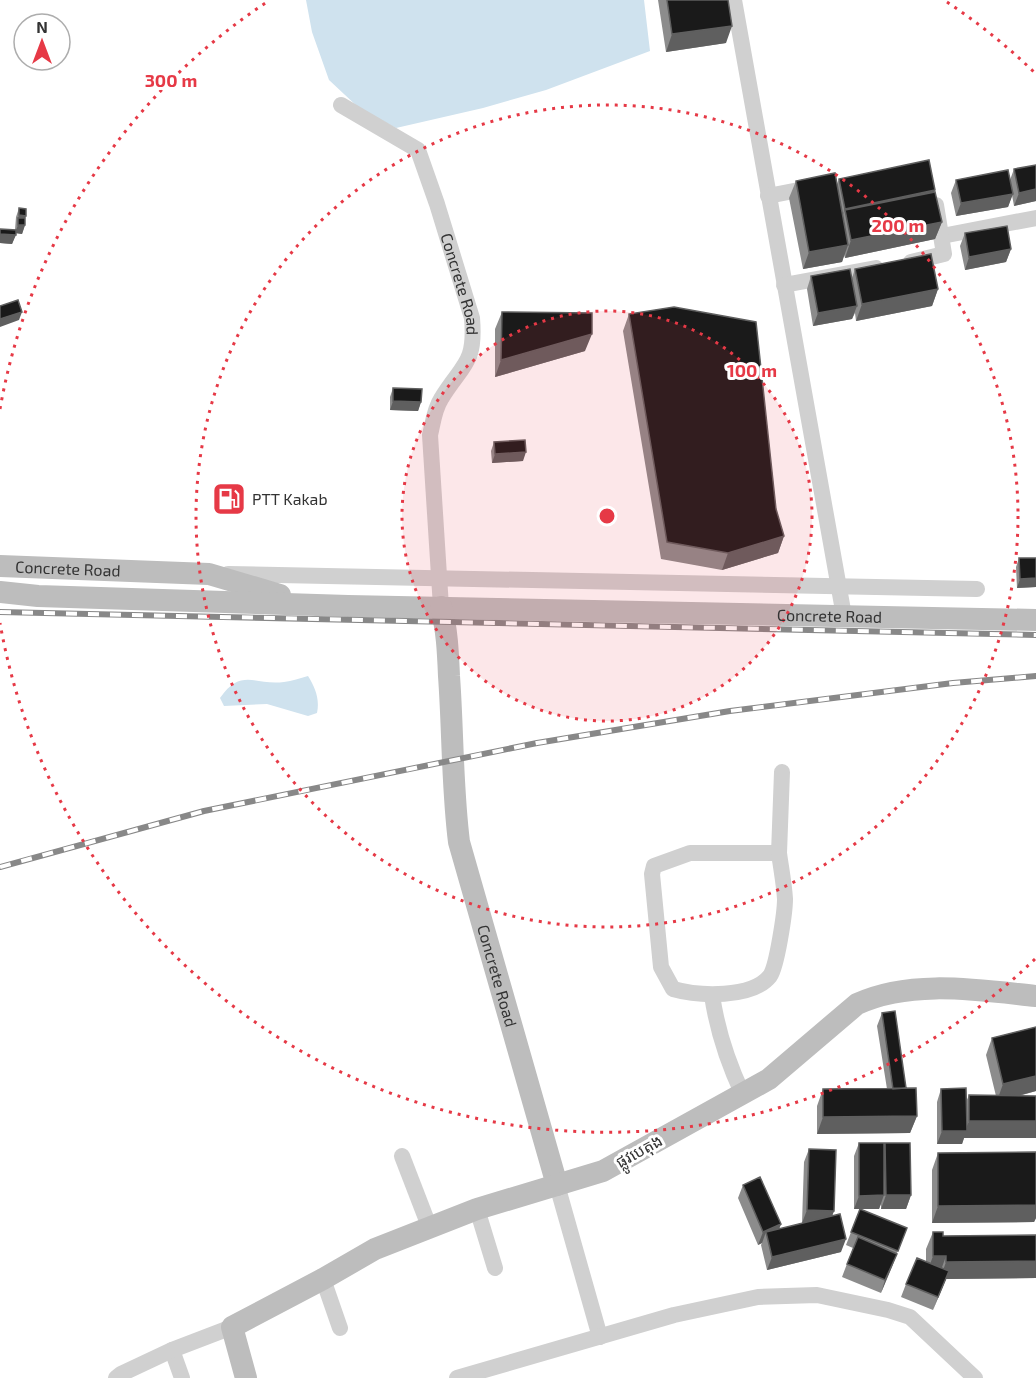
<svg xmlns="http://www.w3.org/2000/svg" width="1036" height="1378" viewBox="0 0 1036 1378" font-family="'Exo 2','Noto Sans Khmer',sans-serif">
  <style>
    .water { fill: #cfe2ee }
    .lines { fill: none; stroke-linecap: round; stroke-linejoin: round }
    .street { stroke: #d0d0d0; stroke-width: 16 }
    .secondary { stroke: #bdbdbd; stroke-width: 22 }
    .rail-casing { stroke: #888; stroke-width: 6 }
    .rail { stroke: #fff; stroke-width: 4; stroke-dasharray: 11; stroke-linecap: butt }
    .wall { fill: #8c8c8c }
    .shaded-wall { fill: #5f5f5f }
    .building { fill: #1a1a1a; stroke: #5f5f5f; stroke-width: 1.5 }
    .ring { fill: none; stroke: #e63946; stroke-width: 3; stroke-dasharray: 3 6 }
    .labels { text-anchor: middle; stroke-width: 6; stroke-linejoin: round; paint-order: stroke }
    .street-label { font-size: 16px; fill: #333; stroke: #fff }
    .poi-label { font-size: 16px; fill: #333; stroke: #fff; text-anchor: start }
    .centre { fill: #e63946; stroke: #fff; stroke-width: 3 }
    .ring-label { font-size: 18px; text-anchor: middle; font-weight: bold; fill: #e63946; stroke: #fff; stroke-width: 6; stroke-linejoin: round; paint-order: stroke }
  </style>
  <rect width="100%" height="100%" fill="#fff"/>
  <path class="water" d="M306,0H644L650,51L546,90L483,108L396,128L360,109L329,80L312,32Z
    M308,676C315,687 320,699 317,713L308,716L267,704L224,706L220,698C242,667 255,686 284,682C292,681 300,678 308,676Z"/>
  <g class="lines">
    <g class="street">
      <path d="M734,0L844,616"/>
      <path id="s1" d="M341,105L418,150L437,204L472,318C476,365 462,364 441,399C434,410 433,423 430,435L441,607"/>
      <path d="M768,196L814,187"/>
      <path d="M942,236L1036,218"/>
      <path d="M911,262L944,254L936,205"/>
      <path d="M784,285L876,268"/>
      <path d="M228,574L977,589"/>
      <path d="M690,853H779C781,868 784,883 785,899C785,912 777,966 770,976C752,999 698,996 673,989L661,967L652,874L654,866Z"/>
      <path d="M779,853L782,772"/>
      <path d="M712,995C717,1030 728,1063 743,1095"/>
      <path d="M402,1156L429,1226"/>
      <path d="M557,1185L600,1337"/>
      <path d="M477,1209L495,1268"/>
      <path d="M323,1279L340,1328"/>
      <path d="M172,1350L182,1378"/>
      <path d="M116,1378L121,1374L172,1350L232,1327"/>
      <path d="M457,1378L674,1315L758,1297L817,1295L888,1310L910,1317L975,1378"/>
    </g>
    <g class="secondary">
      <path id="s2" d="M0,566L209,574L280,595"/>
      <path id="s3" d="M0,592L38,596L348,606L1036,620"/>
      <path id="s4" d="M441,607C447,629 448,652 449,676C453,731 452,786 459,842L557,1185"/>
      <path d="M246,1378L232,1327L323,1279L375,1249L477,1209L603,1171L769,1079L857,1004C911,979 978,990 1036,996"/>
    </g>
    <g class="rail-casing">
      <path id="rail" d="M0,612L1036,635
        M0,867L204,811L537,743L730,711L953,683L1036,676"/>
    </g>
    <use href="#rail" class="rail"/>
  </g>
  <path class="wall" d="M658,0H728L726,43L666,52Z
    M1036,165V201L1014,206L1012,195L1008,207L956,216L951,193L956,180H1010L1014,169Z
    M839,179L935,192L942,222L935,239L845,258L844,255L842,262L803,269L789,198L796,181L837,184Z
    M19,208L25,218V225L22,234L16,233L12,244L0,243V229L15,230L16,217Z
    M965,233L1011,249L1006,262L965,270L960,246Z
    M855,269L938,289L932,306L856,321L855,313L852,319L813,326L807,289L811,276L852,278Z
    M502,312L585,351L495,377V329Z
    M629,314L776,509L784,536L778,553L722,570L661,559L623,331Z
    M393,388L421,402L418,411L390,410V397Z
    M494,442L523,461L492,463L491,451Z
    M1019,558H1036V587L1017,588L1016,567Z
    M882,1013L906,1088L917,1116L910,1133L817,1134V1106L823,1089H887L877,1026Z
    M1036,1027V1091L1019,1096H1036V1138H964L962,1144H937V1102L941,1089L966,1102L969,1095L996,1096L986,1055L992,1038Z
    M859,1143L884,1147L885,1143L911,1195L906,1209H881V1204L879,1209H854V1156Z
    M809,1149L834,1211L832,1216L841,1252L767,1270L761,1245L762,1243L758,1245L738,1198L743,1185L781,1224L779,1229L802,1223L804,1162Z
    M1036,1152V1218L1034,1222L932,1223V1170L938,1153Z
    M860,1209L907,1228L881,1293L842,1277L853,1248L846,1245Z
    M933,1232L943,1236L1036,1235V1278L946,1279L933,1310L901,1297L906,1284L926,1262V1249Z"/>
  <path class="shaded-wall" d="M732,26L726,43L666,52L672,34Z
    M1036,189V201L1014,206L1019,193Z
    M935,190L929,208L845,210L838,226L845,209Z
    M1013,194L1008,207L956,216L961,203Z
    M19,215L26,216L23,224L18,218L16,224Z
    M942,222L935,239L845,258L851,240Z
    M18,225H25L22,234L15,233Z
    M0,234L16,235L12,244L0,243Z
    M848,245L842,262L803,269L809,252Z
    M1011,249L1006,262L965,270L969,257Z
    M938,289L932,306L856,321L862,304Z
    M857,306L852,319L813,326L818,313Z
    M22,312L19,320L0,327V319Z
    M592,334L585,351L495,377L501,360Z
    M393,401L421,402L418,411L390,410Z
    M526,452L523,461L492,463L495,454Z
    M784,536L778,553L722,570L728,553Z
    M1036,578V587L1017,588L1020,579Z
    M1036,1076V1091L997,1101L1003,1084Z
    M917,1116L910,1133L817,1134L823,1117Z
    M969,1121H1036V1138H964L962,1144H937L942,1131H965Z
    M884,1195L879,1209H854L859,1196Z
    M886,1195H911L906,1209H881Z
    M1036,1205V1218L1034,1222L932,1223L938,1206Z
    M807,1210L834,1211L829,1224L802,1223Z
    M781,1224L776,1237L766,1232L762,1243L758,1245L763,1232Z
    M846,1239L841,1252L767,1270L772,1257Z
    M897,1254L892,1267L881,1293L885,1280Z
    M933,1256H946L940,1273H927Z
    M1036,1261V1278L946,1279L933,1310L938,1297L940,1279L946,1262Z"/>
  <path class="building" d="M667,0H728L732,26L672,34Z
    M929,160L935,190L845,209L839,179Z
    M1036,165V189L1019,193L1014,169Z
    M1008,170L1013,194L961,203L956,180Z
    M835,173L848,245L809,252L796,181Z
    M935,192L942,222L851,240L845,210Z
    M19,208L26,209V216L19,215Z
    M18,218H25V225H18Z
    M1007,226L1011,249L969,257L965,233Z
    M0,229L16,230V235L0,234Z
    M931,254L938,289L862,304L855,269Z
    M850,269L857,306L818,313L811,276Z
    M18,300L22,312L0,319V306Z
    M674,307L756,322L776,509L784,536L728,553L667,542L629,314Z
    M502,312L592,313V334L501,360Z
    M393,388L422,389L421,402L393,401Z
    M525,440L526,452L495,454L494,442Z
    M1019,558H1036V578L1020,579Z
    M895,1011L906,1088H905L893,1089L882,1013Z
    M1036,1027V1076L1003,1084L992,1038Z
    M916,1088L917,1116L823,1117V1089Z
    M966,1088L967,1131H942L941,1089Z
    M969,1095L1036,1096V1121H969Z
    M859,1143H884V1195L859,1196Z
    M885,1143H910L911,1195H886Z
    M809,1149L836,1150L834,1211L807,1210Z
    M1036,1152V1205L938,1206V1153Z
    M760,1177L781,1224L763,1232L743,1185Z
    M860,1209L907,1228L898,1251L851,1232Z
    M840,1214L846,1239L772,1257L766,1232Z
    M933,1232H943V1236L1036,1235V1261L946,1262V1256H933Z
    M858,1237L897,1254L885,1280L847,1264Z
    M917,1258L949,1271L938,1297L906,1284Z"/>
  <circle cx="607" cy="516" r="205" fill="#e63946" fill-opacity=".12"/>
  <g class="ring">
    <circle cx="607" cy="516" r="205"/>
    <circle cx="607" cy="516" r="411"/>
    <path d="M1035 959A616 616 0 0 1 0 623M0 409A616 616 0 0 1 267 2M947 2A616 616 0 0 1 1035 73"/>
  </g>
  <defs>
    <g id="fuel-square" transform="scale(1.725)"><rect x="-9" y="-9" width="18" height="18" rx="4" fill="#e63946" stroke="#fff"/><path d="M-5.5-6h7V0h2V4h1.3V-2.5L3-4.5l.8-.8L6-3V5H2.5V1h-1V6h-7ZM-4.2-4.7v3.2H.2V-4.7Z" fill="#fff"/></g>
  </defs>
  <g fill-rule="evenodd">
    <use href="#fuel-square" x="229" y="499"/>
  </g>
  <g class="labels">
    <g class="street-label">
      <text dy="6" stroke="none"><textPath href="#s1" startOffset="230">Concrete Road</textPath></text>
      <text dy="6" stroke="none"><textPath href="#s2" startOffset="68">Concrete Road</textPath></text>
      <text dy="6" stroke="none"><textPath href="#s3" startOffset="830">Concrete Road</textPath></text>
      <text dy="6" stroke="none"><textPath href="#s4" startOffset="375">Concrete Road</textPath></text>
      <text transform="translate(639 1151) rotate(-29)" y="6">ផ្លូវបេតុង</text>
    </g>
    <g class="poi-label">
      <text x="252" y="505">PTT Kakab</text>
    </g>
  </g>
  <circle cx="607" cy="516" r="9" class="centre"/>
  <g class="ring-label">
    <text x="171" y="87">300 m</text>
    <text x="898" y="232">200 m</text>
    <text x="752" y="377">100 m</text>
  </g>
  <g transform="translate(42 42)"><circle r="28" fill="#ffffff" stroke="#adadad" stroke-width="1.5"/>
  <path d="M0-4.5L10 22L0 15L-10 22Z" fill="#e63946"/>
  <text y="-9" font-size="16" font-weight="bold" text-anchor="middle" fill="#333333">N</text>
  </g>
</svg>
